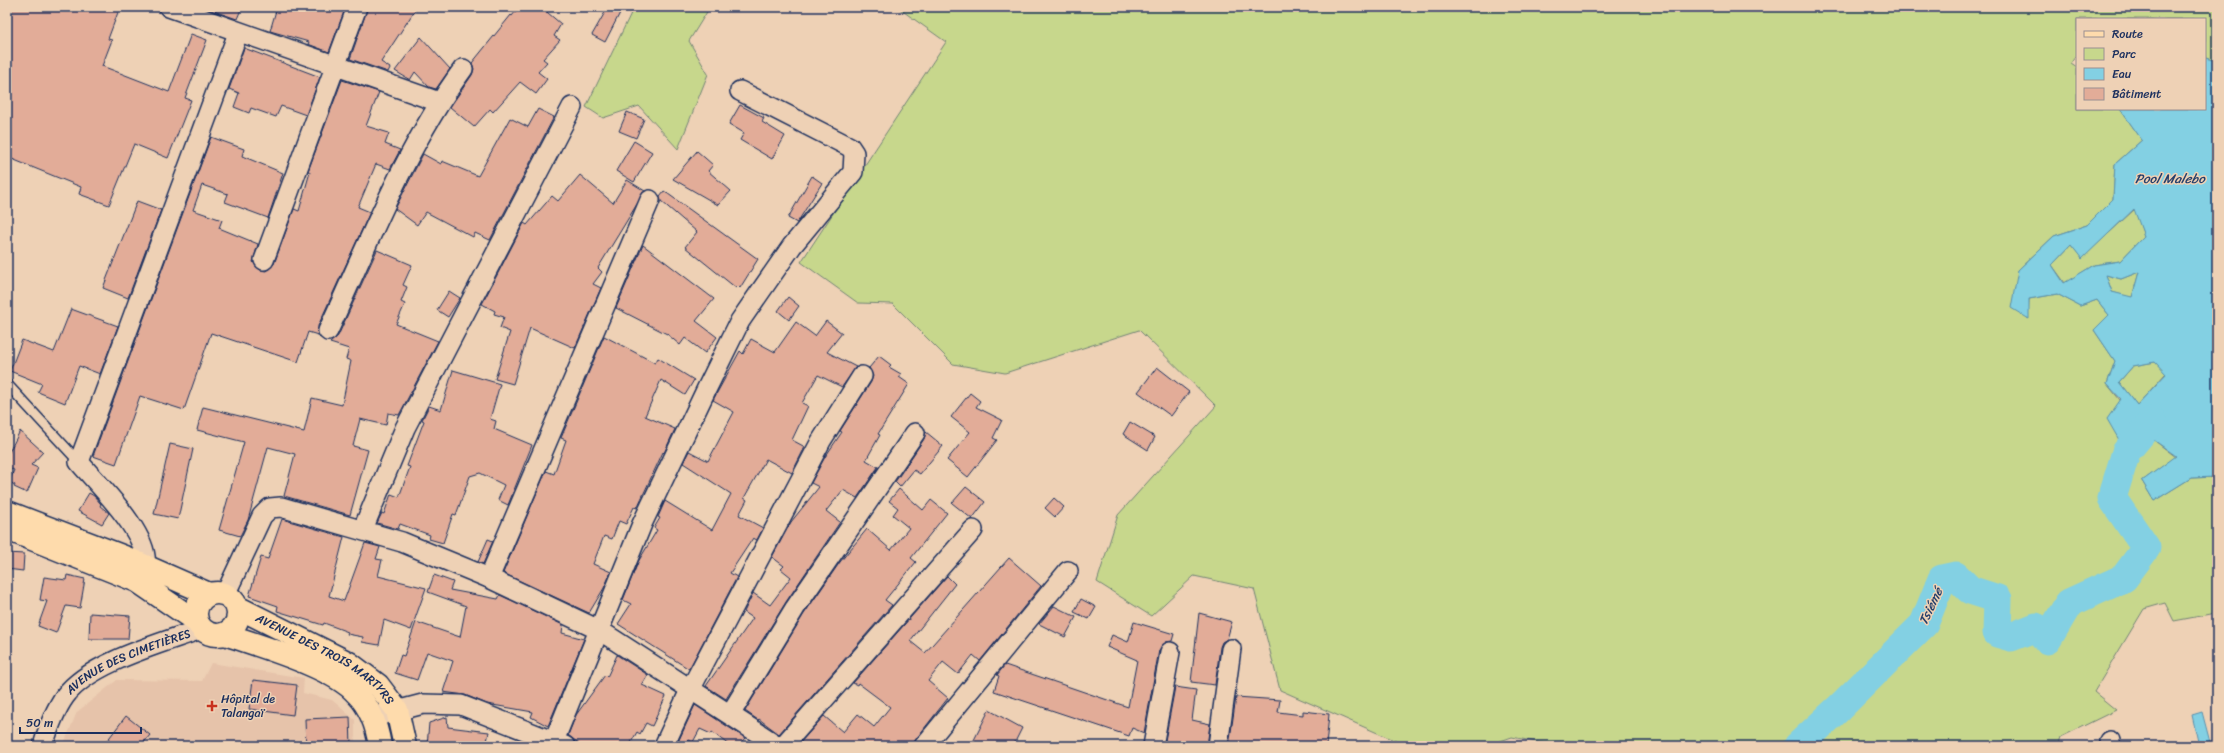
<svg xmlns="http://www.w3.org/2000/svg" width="2224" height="753" viewBox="0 0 2224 753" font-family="Sriracha,sans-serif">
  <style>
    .built { fill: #e6c3aa }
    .green { fill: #c7d78c; stroke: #718375 }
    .water { fill: #83d0e3; stroke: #5990ae; fill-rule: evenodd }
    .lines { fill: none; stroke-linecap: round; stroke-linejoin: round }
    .river { stroke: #83d0e3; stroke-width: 29 }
    .building { fill: #e2ac98; stroke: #1b2f5e }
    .service-casing { stroke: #1b2f5e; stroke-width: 12 }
    .minor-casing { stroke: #1b2f5e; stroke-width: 22 }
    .primary-casing { stroke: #1b2f5e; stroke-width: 25 }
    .trunk-casing { stroke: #1b2f5e; stroke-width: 25 }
    .service { stroke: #eed1b5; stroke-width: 9 }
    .minor { stroke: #eed1b5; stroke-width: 19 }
    .primary { stroke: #fedbac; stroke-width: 22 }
    .trunk { stroke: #fedbac; stroke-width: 22 }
    .poi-dot { fill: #c8321e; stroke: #eed1b5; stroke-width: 1.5 }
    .labels { text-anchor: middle; stroke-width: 3; stroke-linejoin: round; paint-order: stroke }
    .street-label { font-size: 12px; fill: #1b2f5e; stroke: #eed1b5 }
    .poi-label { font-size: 12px; fill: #1b2f5e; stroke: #eed1b5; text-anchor: start }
    .water-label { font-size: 13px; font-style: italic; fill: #253f6b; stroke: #eed1b5 }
  </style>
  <rect width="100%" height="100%" fill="#eed1b5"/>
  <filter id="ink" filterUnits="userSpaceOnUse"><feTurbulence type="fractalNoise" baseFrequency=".025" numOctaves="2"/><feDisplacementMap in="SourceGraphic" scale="8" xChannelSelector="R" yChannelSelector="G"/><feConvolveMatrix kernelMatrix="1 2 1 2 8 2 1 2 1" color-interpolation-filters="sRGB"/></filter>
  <g filter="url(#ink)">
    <path class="built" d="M211,663L304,678L303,693L332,700L355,720V746H63L77,712L117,680L202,681Z"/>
    <path class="green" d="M634,7H710L689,41L708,74L678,149L639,106L603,118L586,107Z
      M897,7H2217V61L2205,58V19H2077V54L2071,63L2077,67V109H2120L2142,140L2115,164L2113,199L2087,225L2054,236L2018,270L2028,319L2029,299L2057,294L2080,306L2097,300L2109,315L2094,330L2115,361L2107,384L2151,438L2176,457L2142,481L2154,501L2191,478L2217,477V611L2211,614L2174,621L2165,603L2144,609L2094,692L2116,710L2061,737L2058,746H1556L1512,737L1486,746H1407L1280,690L1254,589L1194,576L1151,616L1097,582L1118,515L1216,406L1139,330L1005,373L953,364L893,304L858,303L801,262L946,42Z
      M2135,209L2144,236L2120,261L2094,265L2065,283L2052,265L2071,245L2082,258Z
      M2139,272L2132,298L2112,292L2106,275L2121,279Z
      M2155,362L2166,373L2137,405L2119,382L2133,366Z"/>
    <path class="water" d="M2205,58L2217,61V477L2191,478L2154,501L2142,481L2176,456L2151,438L2126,452L2107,419L2121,399L2107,384L2115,361L2094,330L2109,315L2097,300L2080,306L2057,294L2029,299V319L2011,308L2018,270L2054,236L2087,225L2113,199L2115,164L2142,140L2120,109H2205ZM2134,209L2144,236L2120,261L2094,265L2064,283L2052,265L2071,245L2082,259ZM2139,272L2132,297L2112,292L2106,275L2121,279ZM2155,362L2166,374L2137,405L2119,382L2133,366Z
      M2202,712L2211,746H2199L2192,715Z"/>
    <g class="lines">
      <path class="river" d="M1798,746L1838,709L1924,624L1942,579L1956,576L1970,590L1998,599L1997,633L2011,637L2036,627L2047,640L2069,603L2124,578L2146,548L2112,498L2126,452L2152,421"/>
    </g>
    <path class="building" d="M7,7H120L108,39L112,40L102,66L169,92L191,34L207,40L185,98L191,100L168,158L134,144L109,205L79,194L81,187L7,157Z
      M202,7H242L237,19Z
      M277,7H338L345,9L329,52L308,44L309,42L270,31Z
      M368,7H417L381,62L390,68L388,72L350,59Z
      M519,7H541L561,24L554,36L560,40L543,59L547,62L538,72L547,79L536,94L520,82L493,112L490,109L474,127L450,107L472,75L474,69L472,63L511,15L512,16Z
      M608,7H623L605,42L592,35Z
      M421,37L450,69L436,89L429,87L415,72L410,80L395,71Z
      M244,48L320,77L306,115L281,106L276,117L251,108L249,113L234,107L239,93L229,89Z
      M342,80L379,92L366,126L389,133L385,144L400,150L390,169L376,164L358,207L370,212L318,326V335L308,332L298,362L211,333L184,410L140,396L116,464L93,456L211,137L244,149L242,156L283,173L268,218L225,202L228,194L202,185L193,210L222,220L219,228L258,244L253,262L260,270L266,271L274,264L294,209L299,211L310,172L308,171Z
      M740,105L764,118L762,122L785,136L772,159L740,140L744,133L729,124Z
      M538,109L554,117L490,240L475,233L473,237L426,212L417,225L395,209L423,154L441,164L442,161L478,176L510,118L528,127Z
      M627,112L644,119L636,138L619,131Z
      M634,141L652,152L634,182L616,171Z
      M697,151L713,165L708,171L731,191L718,205L673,179Z
      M580,175L613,203L627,180L645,191L598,268L602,272L593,284L601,288L575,348L530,328L513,384L495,379L510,332L500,328L504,317L494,314L495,311L482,304L524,223L527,225L552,196L558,201Z
      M812,176L822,183L797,223L788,218Z
      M664,191L758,259L740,288L738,286L736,288L685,247L697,232L661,201L660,196Z
      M137,201L161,210L128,298L103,288Z
      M643,245L714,299L696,321L717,337L705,353L685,338L680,345L667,334L616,308Z
      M377,250L412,265L403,285L407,287L401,302L405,304L396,324L438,341L399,415L388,413L386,425L360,419L353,446L368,450L350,515L284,496L295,454L268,447L248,520L240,536L219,530L244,442L197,430L203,407L304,432L312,398L342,405L351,361L346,359L349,349L330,343L338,336Z
      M449,291L460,298L448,317L437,310Z
      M788,297L799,306L789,320L778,311Z
      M71,309L118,326L100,374L79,366L65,403L38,392L42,384L10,371L22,340L54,352Z
      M826,321L842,333L827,352L856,367L842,387L818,375L802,403L808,406L792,440L805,447L792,473L766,459L744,498L747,500L739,515L763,528L757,540L753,538L730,573L737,577L689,669L618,624L631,604L623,600L638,562L657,530L654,528L660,518L658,517L665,501L712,530L731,494L683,463L689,451L708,461L734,412L713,400L740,351L743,354L751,339L775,352L796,322L815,336Z
      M604,336L655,363L658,358L694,380L685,395L661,380L645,416L675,429L664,453L663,452L637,508L634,507L626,524L619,521L612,539L604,536L593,564L611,572L604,588L589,613L503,573L546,471L554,474L566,440L561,438Z
      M879,356L891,365L889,367L901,374L899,377L909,384L878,434L880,435L866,460L878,467L857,498L843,490L826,511L840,522L786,602L726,699L706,686L753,618L744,612L753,593L770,605L791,577L781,569L784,566L772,557L791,522L819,487L811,483L825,457L842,432L840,431L871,382L873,376L869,368Z
      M1157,367L1189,392L1171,416L1138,392Z
      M453,370L500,384L490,419L496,421L494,429L532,445L508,505L498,500L504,485L480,473L470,476L456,515L453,514L443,543L429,539L430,535L400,524L398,529L377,523L382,513L384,514L391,494L399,497L410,467L407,466L424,421L422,420L429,406L441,410Z
      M970,393L980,401L976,407L1002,420L993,438L997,440L968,477L947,460L970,432L951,417Z
      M1130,422L1155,437L1148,450L1123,434Z
      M20,431L43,452L31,465L38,468L27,493L14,487L15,485L9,482L14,470L7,467V456Z
      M926,432L943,446L920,474L914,470L900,487L895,482L924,439Z
      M170,444L193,449L178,519L154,514Z
      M966,487L985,502L972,519L952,503Z
      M899,489L923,510L931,500L947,513L911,558L916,562L885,600L892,605L779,734L759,719L758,720L745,711L804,614L840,562L867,529L891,550L909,528L893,515L898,508L889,501Z
      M89,493L94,496L101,504L100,506L109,513L102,524L78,511Z
      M1054,498L1064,507L1055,517L1045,508Z
      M282,519L344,537L329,596L344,601L365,543L380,547L376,559L382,560L378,576L426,588L411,630L384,620L379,645L362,642L363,637L347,634L348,632L324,623L323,625L277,611L278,606L249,596L261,557L268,559Z
      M488,539L493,541L483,564L478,562Z
      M7,553L24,554L23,571L7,569Z
      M1009,558L1041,586L980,661L973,655L958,674L943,662L928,681L948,698L916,739L912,746H801L799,744L824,716L843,732L858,714L874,727L890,707L858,683L857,685L853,683L947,576L955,584L910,641L925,653Z
      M67,575L85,579L80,608L66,606L56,633L38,626L47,601L40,600L44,577L66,580Z
      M434,575L453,582L450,590L498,599L500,595L563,625L562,633L584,639L548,726L531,717L533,712L487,704L465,695L443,692L453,661L427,652L417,680L395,673L401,655L404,656L416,622L460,637L466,606L428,592Z
      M1081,599L1096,607L1089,619L1074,612Z
      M1054,606L1076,617L1065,637L1039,624Z
      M90,613L130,616L128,639H89Z
      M1199,613L1232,622L1227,639L1222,642L1220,647L1215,685L1191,682Z
      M1134,622L1174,634L1172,641L1166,642L1159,650L1144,733L1132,728L1129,736L994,691L999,676L997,675L1005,665L1128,707L1137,660L1107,647L1112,635L1128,642Z
      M617,655L648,675L642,685L666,696L652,726L646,723L640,734L637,732L629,746H582L568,735L576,715L605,675L607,677Z
      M253,680L297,685L293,715L249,709Z
      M1175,687L1196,690L1192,720L1210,724L1207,746H1164Z
      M1236,697L1280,700L1278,712L1303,715V711L1329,714L1326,746H1229Z
      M695,705L745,738L738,746H730L712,732L711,734L700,729L693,742L689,740L685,746L678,742Z
      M989,710L1022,728L1013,746H971Z
      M126,716L150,735L141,746H103Z
      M350,717L351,746H306L305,719Z
      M447,717L448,727L489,732L486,746H427L429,723Z"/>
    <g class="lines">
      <g class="service-casing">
        <path id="service" d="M7,384L79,462"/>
      </g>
      <g class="minor-casing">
        <g id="minor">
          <path d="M169,7L439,102"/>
          <path d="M264,260L357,7"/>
          <path d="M328,331C369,242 405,148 463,69"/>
          <path d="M363,529L405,428L572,107"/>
          <path d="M139,577C141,574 144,570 145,566C151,535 98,485 79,462L238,33"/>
          <path d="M489,578L650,200"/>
          <path d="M225,595L262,516L270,508L281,507L402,542L489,578L599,630L778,746"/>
          <path d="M731,713L795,608L915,433"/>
          <path d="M373,717L423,704L461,705L565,746"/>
          <path d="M2110,741L2111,746"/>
          <path id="s1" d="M43,746C48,729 55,710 65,696C90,662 163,643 201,629"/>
          <path d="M552,746L642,524L707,388L740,321L792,246L853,172L854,153L850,147L740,91"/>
          <path d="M664,746L691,688L821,441L862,376"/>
          <path d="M783,746L973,530"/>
          <path d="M924,746L1068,571"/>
          <path d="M1153,746L1170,652"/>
          <path d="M1218,746L1231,649"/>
        </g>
      </g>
      <g class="primary-casing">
        <g id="primary">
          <path id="s2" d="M237,607L349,663L378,685L397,710L405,746"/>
          <path d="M225,634C259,646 334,667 357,694C371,708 377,727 380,746"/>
        </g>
      </g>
      <g class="trunk-casing">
        <path id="trunk" d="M7,512L127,558L209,594
          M7,529L137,581L197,622
          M196 614a21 21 0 1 1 42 0a21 21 0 1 1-42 0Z"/>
      </g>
      <use href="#service" class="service"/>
      <use href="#minor" class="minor"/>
      <use href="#primary" class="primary"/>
      <use href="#trunk" class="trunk"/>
    </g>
  </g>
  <path class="poi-dot" d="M210 700h4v4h4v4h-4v4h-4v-4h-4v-4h4z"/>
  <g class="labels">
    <g class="street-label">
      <text dy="4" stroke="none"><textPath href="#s2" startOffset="103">AVENUE DES TROIS MARTYRS</textPath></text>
      <text dy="4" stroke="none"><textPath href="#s1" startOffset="128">AVENUE DES CIMETIÈRES</textPath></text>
    </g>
    <g class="poi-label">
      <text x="221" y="703">Hôpital de<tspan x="221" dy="14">Talangaï</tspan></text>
    </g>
    <g class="water-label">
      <text x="2170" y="183">Pool Malebo</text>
      <text transform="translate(1930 606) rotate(-65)" y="5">Tsiémé</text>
    </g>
  </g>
  <rect width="2224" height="753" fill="none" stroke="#eed1b5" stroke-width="24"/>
  <rect x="12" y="12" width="2200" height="729" fill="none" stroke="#1b2f5e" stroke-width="1.5" filter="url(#ink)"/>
  <rect x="2076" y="18" width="130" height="92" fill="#eed1b5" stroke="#9a9092"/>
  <rect x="2084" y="31" width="20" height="6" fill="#fedbac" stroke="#9a9092"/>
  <text x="2112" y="38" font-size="12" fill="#1b2f5e">Route</text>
  <rect x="2084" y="48" width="20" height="12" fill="#c7d78c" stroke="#9a9092"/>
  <text x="2112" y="58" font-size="12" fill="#1b2f5e">Parc</text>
  <rect x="2084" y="68" width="20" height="12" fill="#83d0e3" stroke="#9a9092"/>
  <text x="2112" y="78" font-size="12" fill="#1b2f5e">Eau</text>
  <rect x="2084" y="88" width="20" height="12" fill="#e2ac98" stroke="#9a9092"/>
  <text x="2112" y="98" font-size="12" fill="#1b2f5e">Bâtiment</text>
  <path d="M20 727v6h121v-6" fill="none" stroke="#1b2f5e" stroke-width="2"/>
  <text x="26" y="727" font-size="12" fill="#1b2f5e" stroke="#eed1b5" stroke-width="3" paint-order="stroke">50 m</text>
</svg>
